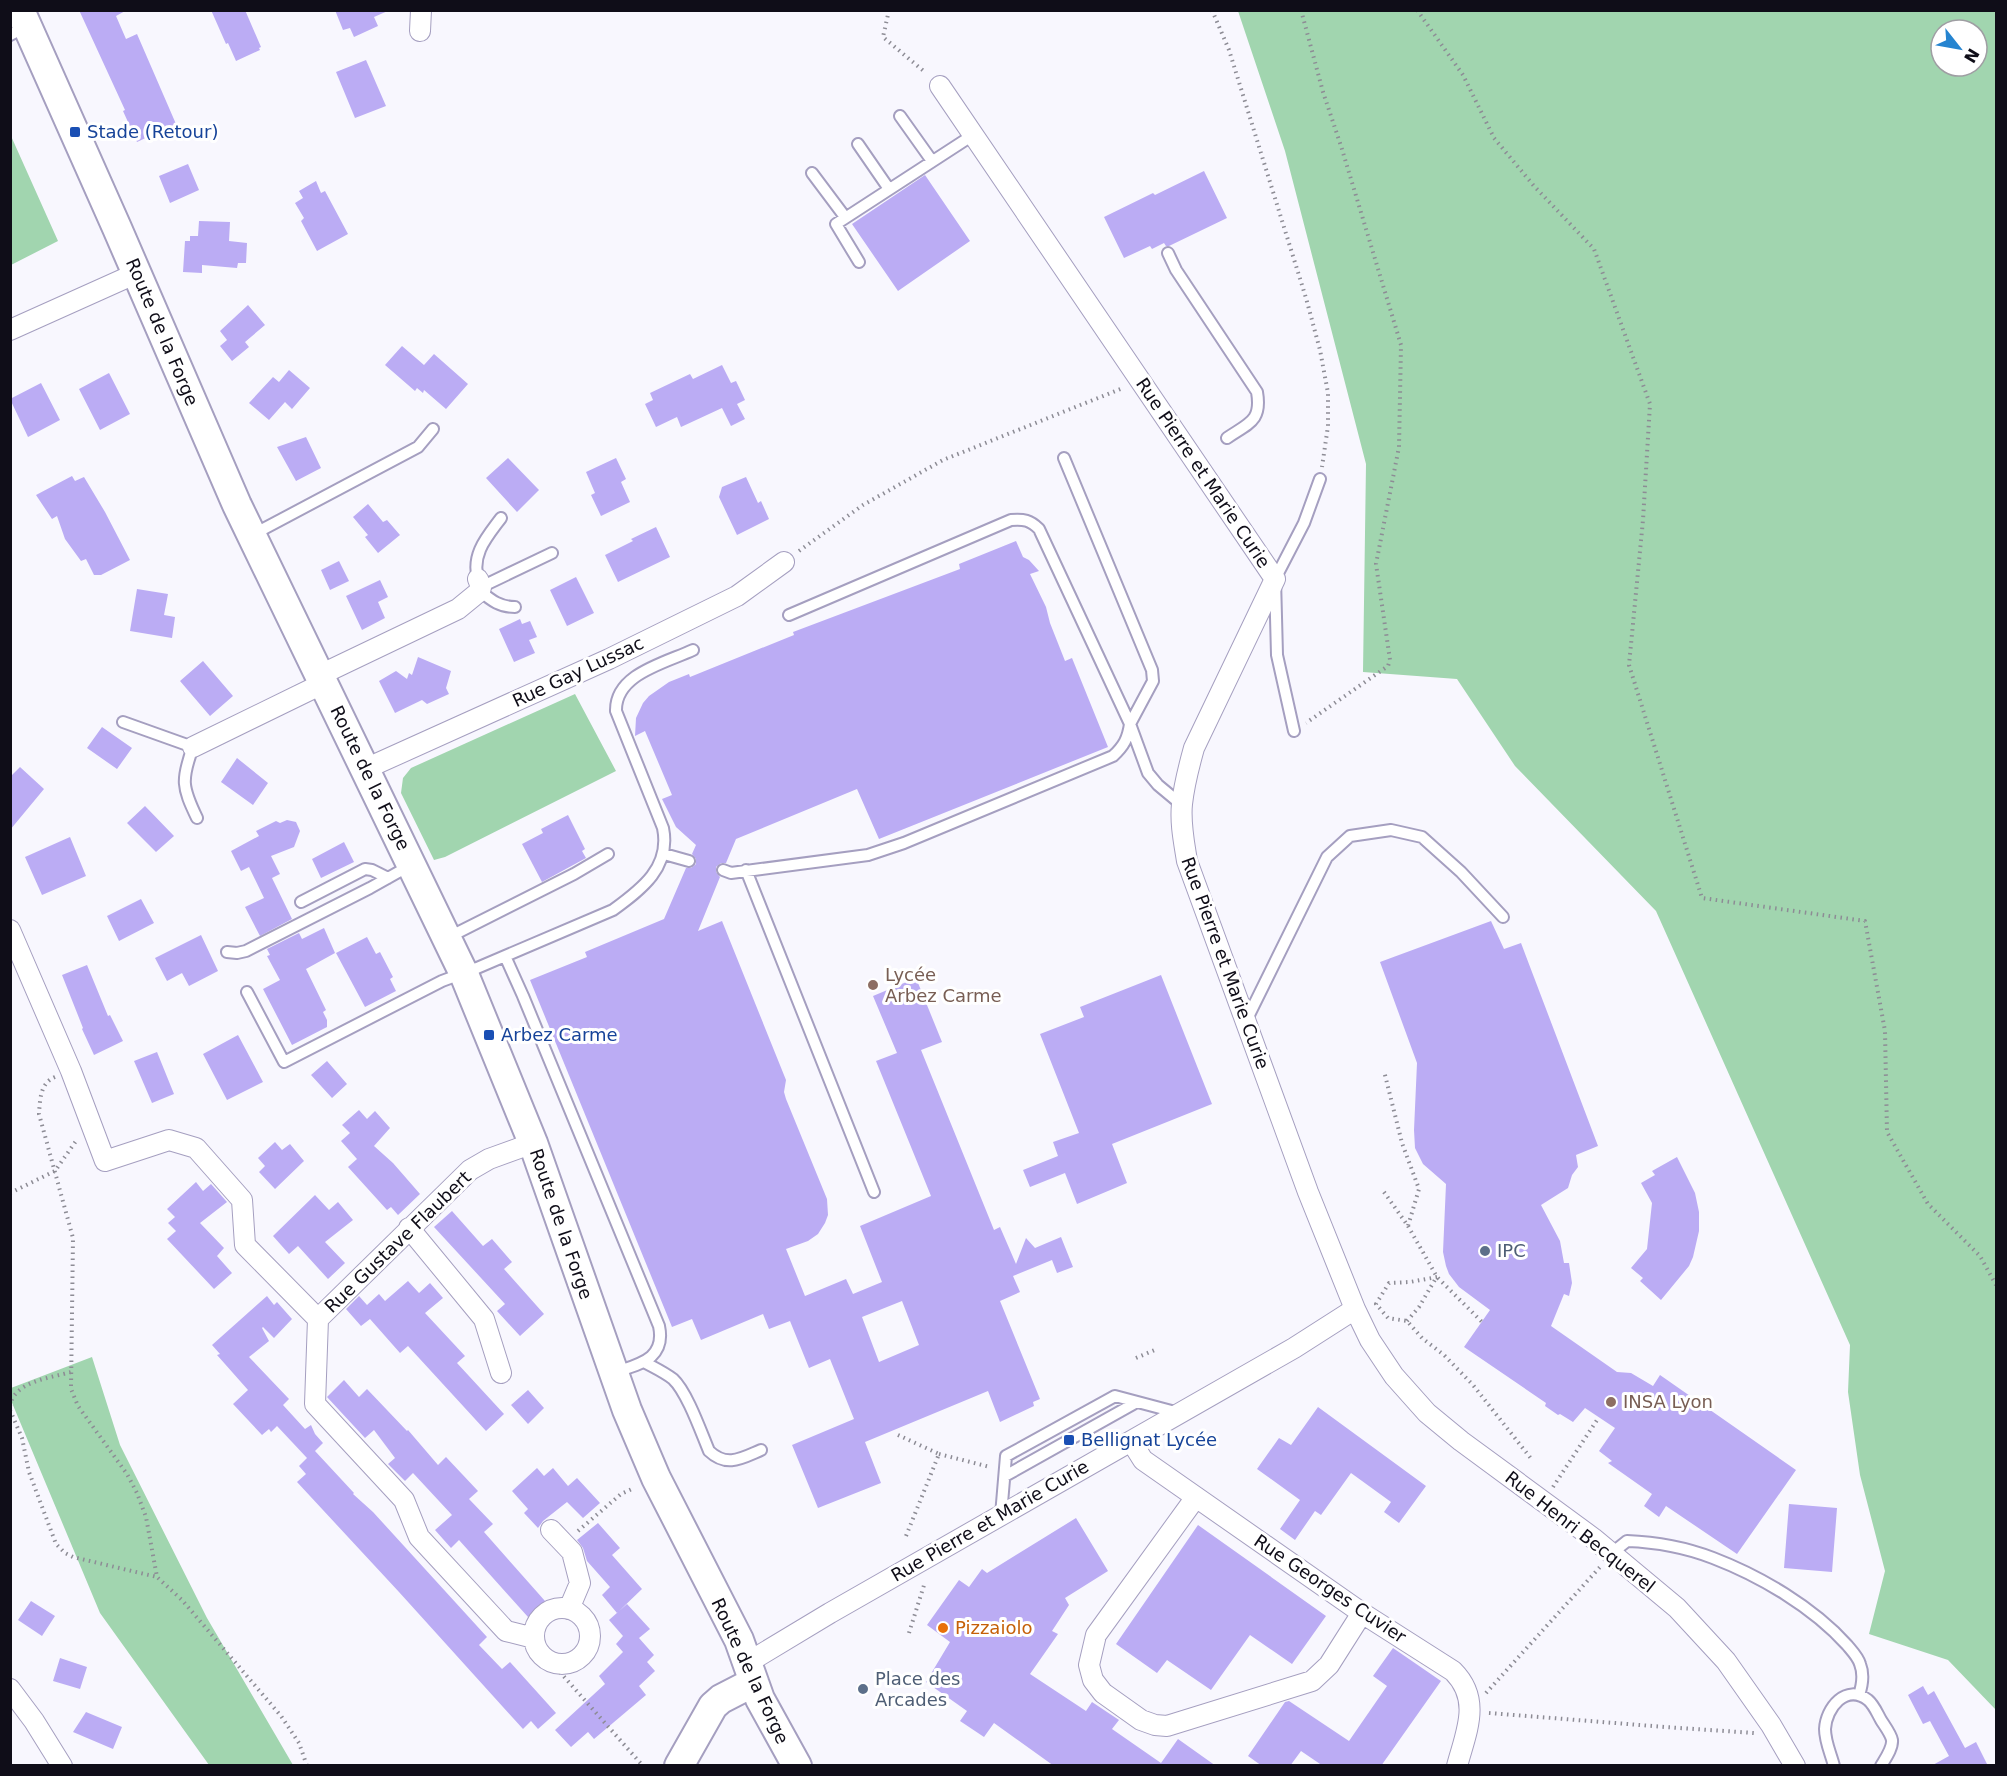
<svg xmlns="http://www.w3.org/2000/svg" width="2007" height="1776" viewBox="0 0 2007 1776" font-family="'DejaVu Sans',sans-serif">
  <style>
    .green { fill: #a1d5af; fill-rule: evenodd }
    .building { fill: #bbacf4; fill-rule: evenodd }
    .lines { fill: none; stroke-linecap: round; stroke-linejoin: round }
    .lane-casing { stroke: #a59fc0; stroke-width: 14 }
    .street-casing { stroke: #a59fc0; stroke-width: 22 }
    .secondary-casing { stroke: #a59fc0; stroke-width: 32 }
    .path { stroke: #8d8c95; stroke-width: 4; stroke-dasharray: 1.5 4.5; stroke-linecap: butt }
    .lane { stroke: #fff; stroke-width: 10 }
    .street { stroke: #fff; stroke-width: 20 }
    .secondary { stroke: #fff; stroke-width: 28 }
    .transit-dot { fill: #1a4fb4; stroke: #fff; stroke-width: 2 }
    .education-dot { fill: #8d6e63; stroke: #fff; stroke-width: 2 }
    .service-dot { fill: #5c6f8a; stroke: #fff; stroke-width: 2 }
    .food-dot { fill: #e8710a; stroke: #fff; stroke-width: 2 }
    .labels { text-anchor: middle; stroke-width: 6; stroke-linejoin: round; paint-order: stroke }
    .transit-label { font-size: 18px; fill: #164399; stroke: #fff; text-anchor: start }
    .street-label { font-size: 18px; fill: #0f0d18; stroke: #fff }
    .education-label { font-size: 18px; fill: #785e54; stroke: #fff; text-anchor: start }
    .service-label { font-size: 18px; fill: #4e5e75; stroke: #fff; text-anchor: start }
    .food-label { font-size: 18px; fill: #c56008; stroke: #fff; text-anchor: start }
  </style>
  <rect width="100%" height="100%" fill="#f8f7fe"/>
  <path class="green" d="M1238,11H1996V1710L1948,1660L1869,1634L1885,1571L1860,1475L1848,1392L1850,1345L1656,911L1515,766L1457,679L1363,672L1366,464L1285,151ZM1941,30H1977V66H1941Z
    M11,136L58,241L11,265H10Z
    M575,694L616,771L445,857L434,860L401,793L403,778L411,768Z
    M92,1357L120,1445L207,1618L293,1765H209L100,1613L10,1398L11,1388Z"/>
  <path class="building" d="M79,10H127L116,16L126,39L137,34L176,124L137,142L123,111L125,110Z
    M211,10H245L261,47L259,48L260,50L236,61L228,43L226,44Z
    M335,10H390L374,17L378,26L354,37L350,28L343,30Z
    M366,60L386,106L355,118L336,72Z
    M188,164L199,190L170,203L159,176Z
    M1204,171L1227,218L1169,246H1166L1164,243L1152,249L1150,246L1124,258L1104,217L1153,193L1155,195Z
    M925,175L970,241L898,291L852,224Z
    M316,181L321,193L325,191L348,234L317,251L301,221L304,218L295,203L303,198L299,191Z
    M199,221L230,222L229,241L247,243L246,263H238L237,268L202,265V273L183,272L185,241H190V236H198Z
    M248,305L265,325L245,342L249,347L232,361L220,346L227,340L220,331Z
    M402,346L424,365L434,354L468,384L446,409L424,390L423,393L417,388L415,391L385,365Z
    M722,365L731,383L736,381L745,400L737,404L745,419L731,426L722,408L681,427L677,417L656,427L645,404L653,400L650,393L690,374L693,379Z
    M289,370L310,388L292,409L285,402L269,420L249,403L273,377L279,382Z
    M109,373L130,414L100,430L79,389Z
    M41,383L60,420L28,437L10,399Z
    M306,437L321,468L296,481L277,447Z
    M508,458L539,490L517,512L486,478Z
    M616,458L626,479L621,482L630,502L601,516L591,495L595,493L586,472Z
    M72,476L75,481L84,477L105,512L130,560L101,575H94L86,559L81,561L65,539L57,516L52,519L36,495Z
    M746,477L758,503L761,501L769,519L737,535L719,497L722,487Z
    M368,504L383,522L387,520L400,535L378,553L365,537L368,535L353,517Z
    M656,527L670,557L618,582L605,555L633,541L631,539Z
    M1016,541L1023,557L1029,560L1039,571L1030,574L1046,607L1050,623L1065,661L1072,658L1108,747L879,839L857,789L736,839L726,863H721L716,867V872L720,877L698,931L722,921L786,1080L784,1092L786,1099L827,1199L828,1215L825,1223L818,1234L808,1241L786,1249L805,1296L846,1279L853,1294L882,1282L860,1226L931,1196L876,1061L897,1053L873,996L916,978L942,1042L921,1050L994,1230L1000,1227L1016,1264L1026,1238L1035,1248L1061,1237L1073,1267L1057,1273L1052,1260L1013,1276L1020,1292L1000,1301L1040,1399L1033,1402L1034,1406L1000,1422L988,1391L865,1442L881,1483L818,1508L792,1445L854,1419L830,1359L809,1368L790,1321L769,1329L763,1314L701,1340L692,1319L672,1327L530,980L587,957L585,952L664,919L686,868H691L696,864V859L692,854L696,845L676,827L662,799L672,795L645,731L635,736L636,718L643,703L649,696L669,682L689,674L690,677L794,635L793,632L960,569L959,564ZM902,1301L919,1345L879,1362L862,1317Z
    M339,561L349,581L330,590L321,570Z
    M576,577L594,613L567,626L550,590Z
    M380,580L388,597L378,602L385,618L362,630L346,596Z
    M137,589L168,594L164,615L175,617L172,638L130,631Z
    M520,619L522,624L530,621L537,637L529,640L535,653L514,662L499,629Z
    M418,657L451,671L446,688L449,694L427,704L422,700L395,713L379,681L396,671L407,679L409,673L412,675Z
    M203,661L233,696L210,716L180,681Z
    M102,727L132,748L117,769L87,748Z
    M237,758L268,783L253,805L221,782Z
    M20,767L44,789L10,830V777Z
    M145,806L174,836L156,852L127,823Z
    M568,815L585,849L582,851L586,858L542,882L522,844L543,833L541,829Z
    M287,820L296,822L300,831L294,847L271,856L280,874L272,878L292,919L260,936L245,907L264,898L249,867L241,871L231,851L259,836L256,831L276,821L280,823Z
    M70,837L86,876L42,895L25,857Z
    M344,842L354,862L321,878L312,859Z
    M141,899L154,923L119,941L107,916Z
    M1491,921L1504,949L1521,943L1598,1146L1576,1155L1578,1167L1572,1175L1568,1188L1541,1205L1560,1241L1564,1263H1569L1572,1283L1569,1296L1564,1294L1551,1326L1617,1372L1631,1373L1653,1386L1660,1375L1796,1470L1737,1554L1666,1506L1659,1517L1644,1506L1652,1494L1608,1463L1612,1461L1599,1451L1615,1428L1585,1408L1573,1422L1560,1414L1558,1415L1545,1406L1546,1403L1464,1347L1490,1310L1459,1287L1449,1274L1446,1266L1443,1252L1446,1184L1423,1164L1415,1148L1414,1130L1417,1063L1380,962Z
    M324,928L335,953L306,969L326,1010L323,1012L327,1020V1027L292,1045L263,989L280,980L267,956L270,955L267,949L299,933L302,939Z
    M201,935L218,971L189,986L182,973L167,981L155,958Z
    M367,937L376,954L380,952L393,977L390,979L396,991L365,1007L336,953Z
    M87,965L108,1016L110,1015L123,1041L94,1055L82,1029L83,1028L62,975Z
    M1161,975L1212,1104L1112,1144L1127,1183L1077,1204L1065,1173L1030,1187L1023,1170L1058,1156L1053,1142L1079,1133L1040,1034L1084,1017L1080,1007Z
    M238,1035L263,1082L227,1100L203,1054Z
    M157,1052L174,1094L152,1103L134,1061Z
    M327,1061L347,1084L332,1098L311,1075Z
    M359,1110L367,1119L375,1111L390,1128L374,1146L393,1163L420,1194L398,1215L391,1207L387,1210L348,1167L357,1159L341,1141L350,1133L342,1125Z
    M275,1142L282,1150L290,1144L304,1161L275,1189L259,1172L265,1166L258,1158Z
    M1677,1157L1695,1193L1699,1212V1231L1693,1257L1689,1266L1661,1300L1640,1281L1643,1278L1631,1268L1647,1249L1652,1203L1641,1183L1655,1175L1652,1171Z
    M196,1182L203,1191L211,1184L227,1202L200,1223L224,1248L217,1256L232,1273L214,1289L167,1239L176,1231L168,1223L175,1217L167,1209Z
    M315,1195L329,1210L338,1202L353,1220L325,1242L345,1263L328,1279L298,1246L289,1254L273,1236Z
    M452,1211L483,1246L492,1239L512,1262L504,1269L544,1314L520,1336L497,1311L505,1304L434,1227Z
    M408,1281L419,1293L430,1283L443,1298L425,1313L465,1356L457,1363L504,1414L486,1431L408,1346L400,1353L370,1319L361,1326L346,1309L359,1296L367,1305L379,1294L385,1301Z
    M267,1296L274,1305L277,1302L292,1319L274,1338L263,1327L262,1328L269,1341L249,1357L289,1399L283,1405L305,1429L311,1425L315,1434L323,1443L315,1451L354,1493L353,1494L373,1512L487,1637L479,1645L502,1669L510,1662L556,1713L538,1729L531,1721L523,1729L399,1592L297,1482L306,1474L299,1466L307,1458L277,1426L271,1432L269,1429L262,1435L233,1404L248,1390L217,1355L220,1354L212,1345Z
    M344,1380L359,1397L367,1389L407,1431L408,1430L438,1465L446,1457L478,1491L469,1499L493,1524L484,1532L545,1601L528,1617L459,1540L451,1548L435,1530L452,1515L413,1473L405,1481L388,1464L395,1458L374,1430L365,1438L327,1397Z
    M528,1390L544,1408L528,1424L511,1405Z
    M1318,1407L1426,1486L1399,1523L1384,1512L1391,1502L1351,1473L1321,1515L1315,1511L1295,1540L1280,1529L1300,1500L1257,1469L1279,1438L1291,1445Z
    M537,1468L544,1476L553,1468L568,1486L577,1478L600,1503L583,1518L567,1502L543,1521L538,1528L524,1513L528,1509L512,1491Z
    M1789,1504L1837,1508L1832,1572L1784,1568Z
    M1076,1518L1108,1571L1065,1598L1069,1605L1052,1631L1058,1634L1030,1674L1086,1711L1092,1702L1119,1720L1112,1729L1161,1763L1178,1739L1216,1766H1054L994,1723L984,1737L960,1721L967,1711L926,1682L950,1642L927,1625L959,1580L969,1587L982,1569L987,1573Z
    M598,1523L620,1548L612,1555L642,1589L617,1613L602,1595L610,1587L587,1561L583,1548L577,1540Z
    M1198,1525L1326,1616L1292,1664L1250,1635L1211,1690L1167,1660L1157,1673L1116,1644Z
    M31,1601L55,1616L42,1636L18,1620Z
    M627,1604L650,1629L639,1638L654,1655L647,1662L655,1671L639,1686L646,1695L594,1739L588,1732L571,1747L555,1730L605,1684L599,1676L623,1652L616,1644L623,1636L609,1620Z
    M1393,1648L1441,1681L1381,1766H1323L1301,1751L1290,1766H1262L1248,1756L1285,1702L1289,1701L1349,1741L1387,1686L1373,1676Z
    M60,1658L87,1667L80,1689L53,1681Z
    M1923,1686L1928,1695L1934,1691L1965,1748L1976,1742L1988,1766H1931L1949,1756L1930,1721L1923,1724L1908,1695Z
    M86,1712L122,1727L113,1749L73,1732Z"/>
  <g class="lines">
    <g class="lane-casing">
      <path id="lane" d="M10,35L27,26
        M900,116L932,161
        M858,144L889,189
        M812,173L845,217
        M1168,253L1176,270L1257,392C1262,421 1249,423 1227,438
        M859,262L836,224L973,135
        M1064,458L1152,670L1153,681L1130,724L1148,773L1158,785L1182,805
        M252,535L418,447L433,429
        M478,579C471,554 487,537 501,518
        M481,587L552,553
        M480,591C492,601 500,607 515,607
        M123,722L193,747C181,780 182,787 197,818
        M1294,731L1277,655L1275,579L1304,523L1320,479
        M664,854L689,861
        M723,870L731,873L868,855L904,843L1113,756C1124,746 1128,738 1130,724L1039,529C1030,520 1024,519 1011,520L789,615
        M746,870L874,1192
        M301,902L365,869L372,870L388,878
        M447,938L574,874L608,854
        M227,952L237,953L246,951L370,888L411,865
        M505,956L523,996L659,1326C666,1359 639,1364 616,1372
        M247,992L284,1062L442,981L477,968L613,910C642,889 671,867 663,828L616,711C615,674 665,663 693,650
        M1246,1021L1327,857L1350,836L1391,830L1422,837L1461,872L1503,917
        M644,1362C653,1367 664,1372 673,1379C687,1392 701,1432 709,1451C727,1468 742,1458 761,1450
        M1005,1476L1137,1402
        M1001,1515L1006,1456L1115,1396L1179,1413
        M1612,1553L1627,1541C1655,1542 1687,1548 1713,1558C1760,1576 1813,1607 1847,1645C1852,1651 1858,1657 1860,1664C1864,1674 1862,1686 1859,1695
        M1834,1766C1831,1754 1825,1742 1825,1729C1826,1708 1846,1683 1868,1700C1874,1705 1877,1713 1881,1720C1884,1725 1891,1734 1892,1740C1893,1748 1885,1759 1881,1766"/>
    </g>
    <g class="street-casing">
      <path id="street" d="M420,31L421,10
        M10,330L137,273
        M320,675L458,609L480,591L481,587L478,579
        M193,747L324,683
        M365,769L609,659L737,596L784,562
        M10,930L71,1071L105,1161L169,1140L196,1148L242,1200L245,1245L318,1319L470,1170L489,1159L533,1143
        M409,1228L484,1319L501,1373
        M1355,1309L1370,1340L1394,1376L1427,1413L1461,1441L1593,1538L1677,1608L1726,1661L1771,1725L1795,1766
        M318,1319L315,1404L404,1500L419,1537L506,1631L534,1638
        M1131,1441L1143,1460L1362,1613L1453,1671C1482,1700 1466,1732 1457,1766
        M1196,1497L1096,1635L1089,1665L1093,1680L1103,1693L1141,1720L1155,1725L1167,1726L1312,1681L1329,1665L1362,1613
        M551,1530L572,1552L580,1583L569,1609
        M534 1636a28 28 0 1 1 56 0a28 28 0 1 1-56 0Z
        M747,1663L830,1613L1294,1348L1355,1309L1308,1192L1187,861C1184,842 1180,823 1182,804C1184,785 1189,766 1194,748L1275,579L940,86
        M10,1689L34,1721L62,1766"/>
    </g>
    <g class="secondary-casing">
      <path id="secondary" d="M20,10L117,228L237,505L464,974L533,1143L627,1410L656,1478L739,1640L760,1699L797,1766
        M679,1766L713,1706L721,1699L754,1682"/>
    </g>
    <path class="path" d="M889,10L883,37L926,73
      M1212,10L1229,50L1306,298L1320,350L1328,393V426L1322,467
      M1301,10L1323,92L1341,146L1401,345L1399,447L1376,564L1390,660L1388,666L1306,723
      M1417,10L1463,75L1494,138L1534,186L1594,249L1650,404L1643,520L1629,665L1702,898L1865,921L1885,1031L1887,1132L1928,1204L1980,1256L1996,1285
      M799,551L863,505L943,460L1123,388
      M55,1077C40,1083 40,1100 39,1114L73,1238L71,1389L78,1406L127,1474L137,1493L146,1517L157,1577L182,1600L281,1716L299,1743L307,1766
      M1384,1192L1408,1226L1419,1189L1402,1143L1384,1071
      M10,1193L55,1171L76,1141
      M1408,1226L1437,1277L1482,1322
      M1437,1277L1410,1282L1389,1283L1376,1304L1388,1318L1407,1321L1422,1338L1444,1355L1473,1385L1533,1461
      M1407,1321L1419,1307L1436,1278
      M1136,1358L1157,1349
      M10,1406C14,1381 51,1378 71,1372
      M10,1410L22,1438L29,1472L56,1544L65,1553L73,1557L157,1577
      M898,1435L939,1454L906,1536
      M939,1454L990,1467
      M1553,1487L1599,1417
      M578,1531L621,1494L634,1488
      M909,1633L925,1582
      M552,1663L643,1766
      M1486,1693L1600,1567
      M1489,1713L1665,1727L1754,1733"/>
    <use href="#lane" class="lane"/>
    <use href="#street" class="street"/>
    <use href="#secondary" class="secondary"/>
  </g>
  <g class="transit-dot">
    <rect x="69" y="126" width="12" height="12" rx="3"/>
    <rect x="483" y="1029" width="12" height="12" rx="3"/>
    <rect x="1063" y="1434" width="12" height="12" rx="3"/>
  </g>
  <g class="education-dot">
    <circle cx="873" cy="985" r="6"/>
    <circle cx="1611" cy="1402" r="6"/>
  </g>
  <g class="service-dot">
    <circle cx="1485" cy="1251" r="6"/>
    <circle cx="863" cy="1689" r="6"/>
  </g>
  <circle class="food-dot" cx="943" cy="1628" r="6"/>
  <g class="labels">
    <g class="transit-label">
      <text x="87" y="138">Stade (Retour)</text>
      <text x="501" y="1041">Arbez Carme</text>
      <text x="1081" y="1446">Bellignat Lycée</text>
    </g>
    <g class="street-label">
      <text transform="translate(162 332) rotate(67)" y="6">Route de la Forge</text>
      <text transform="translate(1203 473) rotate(56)" y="6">Rue Pierre et Marie Curie</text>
      <text transform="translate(578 672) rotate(-25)" y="6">Rue Gay Lussac</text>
      <text transform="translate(370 778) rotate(64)" y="6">Route de la Forge</text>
      <text transform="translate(1225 963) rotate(70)" y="6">Rue Pierre et Marie Curie</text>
      <text transform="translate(561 1224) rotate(71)" y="6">Route de la Forge</text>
      <text transform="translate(398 1242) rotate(-44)" y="6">Rue Gustave Flaubert</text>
      <text transform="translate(990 1521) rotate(-30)" y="6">Rue Pierre et Marie Curie</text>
      <text transform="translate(1580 1532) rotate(38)" y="6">Rue Henri Becquerel</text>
      <text transform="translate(1330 1589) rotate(34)" y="6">Rue Georges Cuvier</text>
      <text transform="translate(750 1671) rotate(65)" y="6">Route de la Forge</text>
    </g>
    <g class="education-label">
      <text x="885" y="981">Lycée<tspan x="885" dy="21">Arbez Carme</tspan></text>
      <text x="1623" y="1408">INSA Lyon</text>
    </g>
    <g class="service-label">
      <text x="1497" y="1257">IPC</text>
      <text x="875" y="1685">Place des<tspan x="875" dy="21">Arcades</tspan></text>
    </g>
    <g class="food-label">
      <text x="955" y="1634">Pizzaiolo</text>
    </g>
  </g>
  <rect width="2007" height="1776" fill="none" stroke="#0f0d18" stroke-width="24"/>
  <g transform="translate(1959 48) rotate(121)"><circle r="28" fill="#ffffff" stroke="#9f9ea3" stroke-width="1.5"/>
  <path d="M0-4.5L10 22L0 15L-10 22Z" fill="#2584d0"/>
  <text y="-9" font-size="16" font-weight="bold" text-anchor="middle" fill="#0f0d18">N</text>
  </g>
</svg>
